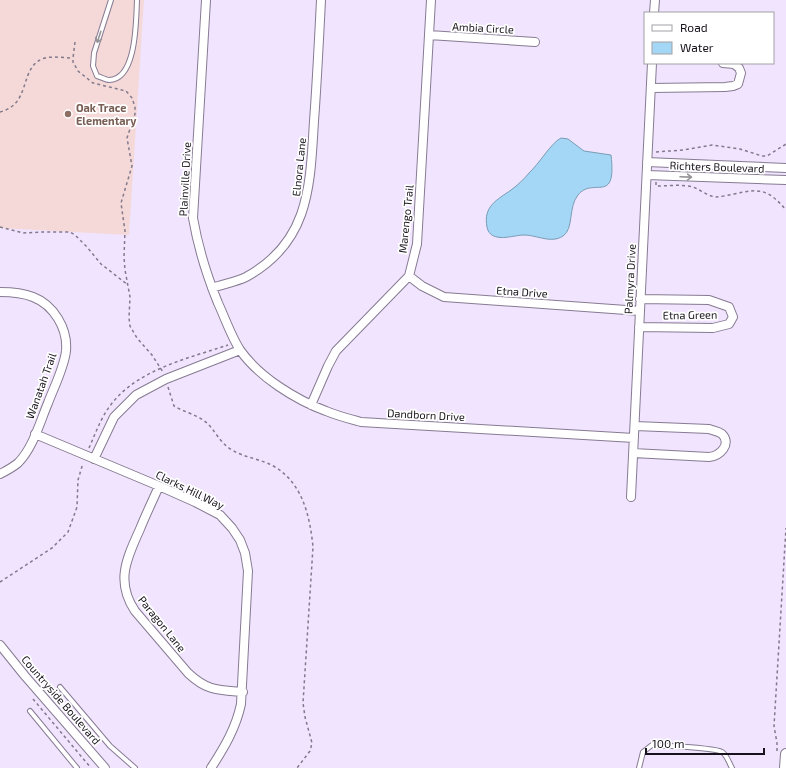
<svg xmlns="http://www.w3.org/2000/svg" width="786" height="768" viewBox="0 0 786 768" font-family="'Exo 2',sans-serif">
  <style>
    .education { fill: #f4d9d8 }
    .water { fill: #a4d7f5; stroke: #7a9cb4 }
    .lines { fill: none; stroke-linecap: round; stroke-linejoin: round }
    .service-casing { stroke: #867b92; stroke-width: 6 }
    .minor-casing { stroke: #867b92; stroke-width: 10 }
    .tertiary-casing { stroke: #867b92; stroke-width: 12 }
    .path { stroke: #82798b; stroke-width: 1.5; stroke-dasharray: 3 3; stroke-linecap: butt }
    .service { stroke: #fff; stroke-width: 4 }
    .minor { stroke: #fff; stroke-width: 8 }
    .tertiary { stroke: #fff; stroke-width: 10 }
    .oneway { stroke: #979498 }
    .education-dot { fill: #8d6e63; stroke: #fff; stroke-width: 1.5 }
    .labels { text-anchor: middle; stroke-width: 3.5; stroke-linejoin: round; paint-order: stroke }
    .street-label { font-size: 11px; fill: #17121b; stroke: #fff }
    .education-label { font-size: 11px; font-weight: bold; fill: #785e54; stroke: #fff; text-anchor: start }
  </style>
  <rect width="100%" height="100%" fill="#f1e4ff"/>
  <path class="education" d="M0,0H144L129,235L0,228Z"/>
  <path class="water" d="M561,138L568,139L584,151L611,155C617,206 593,176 578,195C568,207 574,229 563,236C551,244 537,235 524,235C516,235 505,239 497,237C492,236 488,233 487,227C483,206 497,200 511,190C518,185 524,179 529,173C539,164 551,143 561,138Z"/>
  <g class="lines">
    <g class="service-casing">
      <path id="service" d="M111,0L94,53L93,66L97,76C101,77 106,80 109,80C137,80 136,19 137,0
        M60,687L110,746L135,768
        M30,711L77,768
        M639,768L643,752L652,745C664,746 713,747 722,752C727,755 729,763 732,768"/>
    </g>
    <g class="minor-casing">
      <path id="minor" d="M206,0L193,218C198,247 207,276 218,303C225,318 231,336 240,350C259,377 296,400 326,411C338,416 350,419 361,422L634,438
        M654,13L655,0
        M429,35L535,42
        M651,88L725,87L733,86L738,84L741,73L739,68L734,64L723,63
        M647,162L786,168
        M647,175L786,180
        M409,276L422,286L444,297L640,311
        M212,288C223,284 236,282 246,277C310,242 310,186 314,121C317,81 319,40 321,0
        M0,292C11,292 23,293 33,297C54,305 68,329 66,351C64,368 54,387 48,403C40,422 33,448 18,463C13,467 6,471 0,474
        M639,327L713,328L729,324L733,317L729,307L709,300L640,299
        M311,405L328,366L336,351L409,276L417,244L431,0
        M35,434L159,486L195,502L220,515L232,528L240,540L245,553L248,571L241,704C236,728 224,748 211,768
        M633,453L709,457C720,456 732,444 722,434C718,431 714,431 709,429L635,426
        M94,459L114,417L136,395L166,379L240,350
        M159,486C153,500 146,514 140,529C127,558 115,581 135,611L188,673C207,691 218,690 243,692
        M631,497L652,63
        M0,645L25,676L105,768"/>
    </g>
    <g class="tertiary-casing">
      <path id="tertiary" d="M785,768L786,754"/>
    </g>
    <path class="path" d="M75,42L73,58V62L78,71L93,83L126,91L132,98L135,107V114L127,138L132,166L121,203L125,231L124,257L125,270L130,297L129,318L130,326L137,338L152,355L163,372
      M0,112C4,111 8,109 11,107C29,95 22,64 45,58C54,56 64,58 73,58
      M656,152L683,150L712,145L740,149L762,156H767L786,144
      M656,182V186C667,186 682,184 693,187C701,190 707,196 716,197C721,197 728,195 734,194C760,188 768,189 786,210
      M0,227L23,233L43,232H70L75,235L87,247L101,264L128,285
      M168,387L174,406C184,412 198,415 207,423C216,432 220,443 232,450C245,458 262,459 275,467C303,484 310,517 313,547L303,703L305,717L312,743L310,751L297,768
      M89,448C96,432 102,415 113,402C140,369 189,358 228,345
      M0,582L52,548L68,532L77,507L78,480L83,463
      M33,699L91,768
      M777,751V743L774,726L786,528"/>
    <use href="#service" class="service"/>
    <use href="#minor" class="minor"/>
    <use href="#tertiary" class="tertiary"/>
  </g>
  <defs><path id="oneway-shaft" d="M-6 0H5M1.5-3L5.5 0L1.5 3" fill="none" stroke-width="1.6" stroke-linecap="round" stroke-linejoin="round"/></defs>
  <g class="oneway">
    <use href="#oneway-shaft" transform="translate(99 37) rotate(108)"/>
    <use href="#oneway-shaft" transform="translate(686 177) rotate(2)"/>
  </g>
  <circle class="education-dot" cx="68" cy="114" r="4"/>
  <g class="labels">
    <g class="street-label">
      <text transform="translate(483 28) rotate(3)" y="4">Ambia Circle</text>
      <text transform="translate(299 167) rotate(-84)" y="4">Elnora Lane</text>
      <text transform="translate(717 167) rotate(2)" y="4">Richters Boulevard</text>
      <text transform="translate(185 179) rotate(-87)" y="4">Plainville Drive</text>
      <text transform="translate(406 219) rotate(-84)" y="4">Marengo Trail</text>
      <text transform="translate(630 279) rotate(-87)" y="4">Palmyra Drive</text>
      <text transform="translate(522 292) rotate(4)" y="4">Etna Drive</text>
      <text transform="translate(690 315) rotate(-1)" y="4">Etna Green</text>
      <text transform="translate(41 386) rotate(-70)" y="4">Wanatah Trail</text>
      <text transform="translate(426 415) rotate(3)" y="4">Dandborn Drive</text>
      <text transform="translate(190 490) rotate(26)" y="4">Clarks Hill Way</text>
      <text transform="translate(162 624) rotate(51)" y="4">Paragon Lane</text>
      <text transform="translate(61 700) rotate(49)" y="4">Countryside Boulevard</text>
    </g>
    <g class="education-label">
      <text x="76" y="112">Oak Trace<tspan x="76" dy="13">Elementary</tspan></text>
    </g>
  </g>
  <rect x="644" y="12" width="130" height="52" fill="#ffffff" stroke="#a2a0a4"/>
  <rect x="652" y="25" width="20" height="6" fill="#ffffff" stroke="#a2a0a4"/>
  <text x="680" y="32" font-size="12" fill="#17121b">Road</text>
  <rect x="652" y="42" width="20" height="12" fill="#a4d7f5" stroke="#a2a0a4"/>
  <text x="680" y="52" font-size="12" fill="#17121b">Water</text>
  <path d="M646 748v6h118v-6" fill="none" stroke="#17121b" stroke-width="2"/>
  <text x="652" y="748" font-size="12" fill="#17121b" stroke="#ffffff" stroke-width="3" paint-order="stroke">100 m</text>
</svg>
